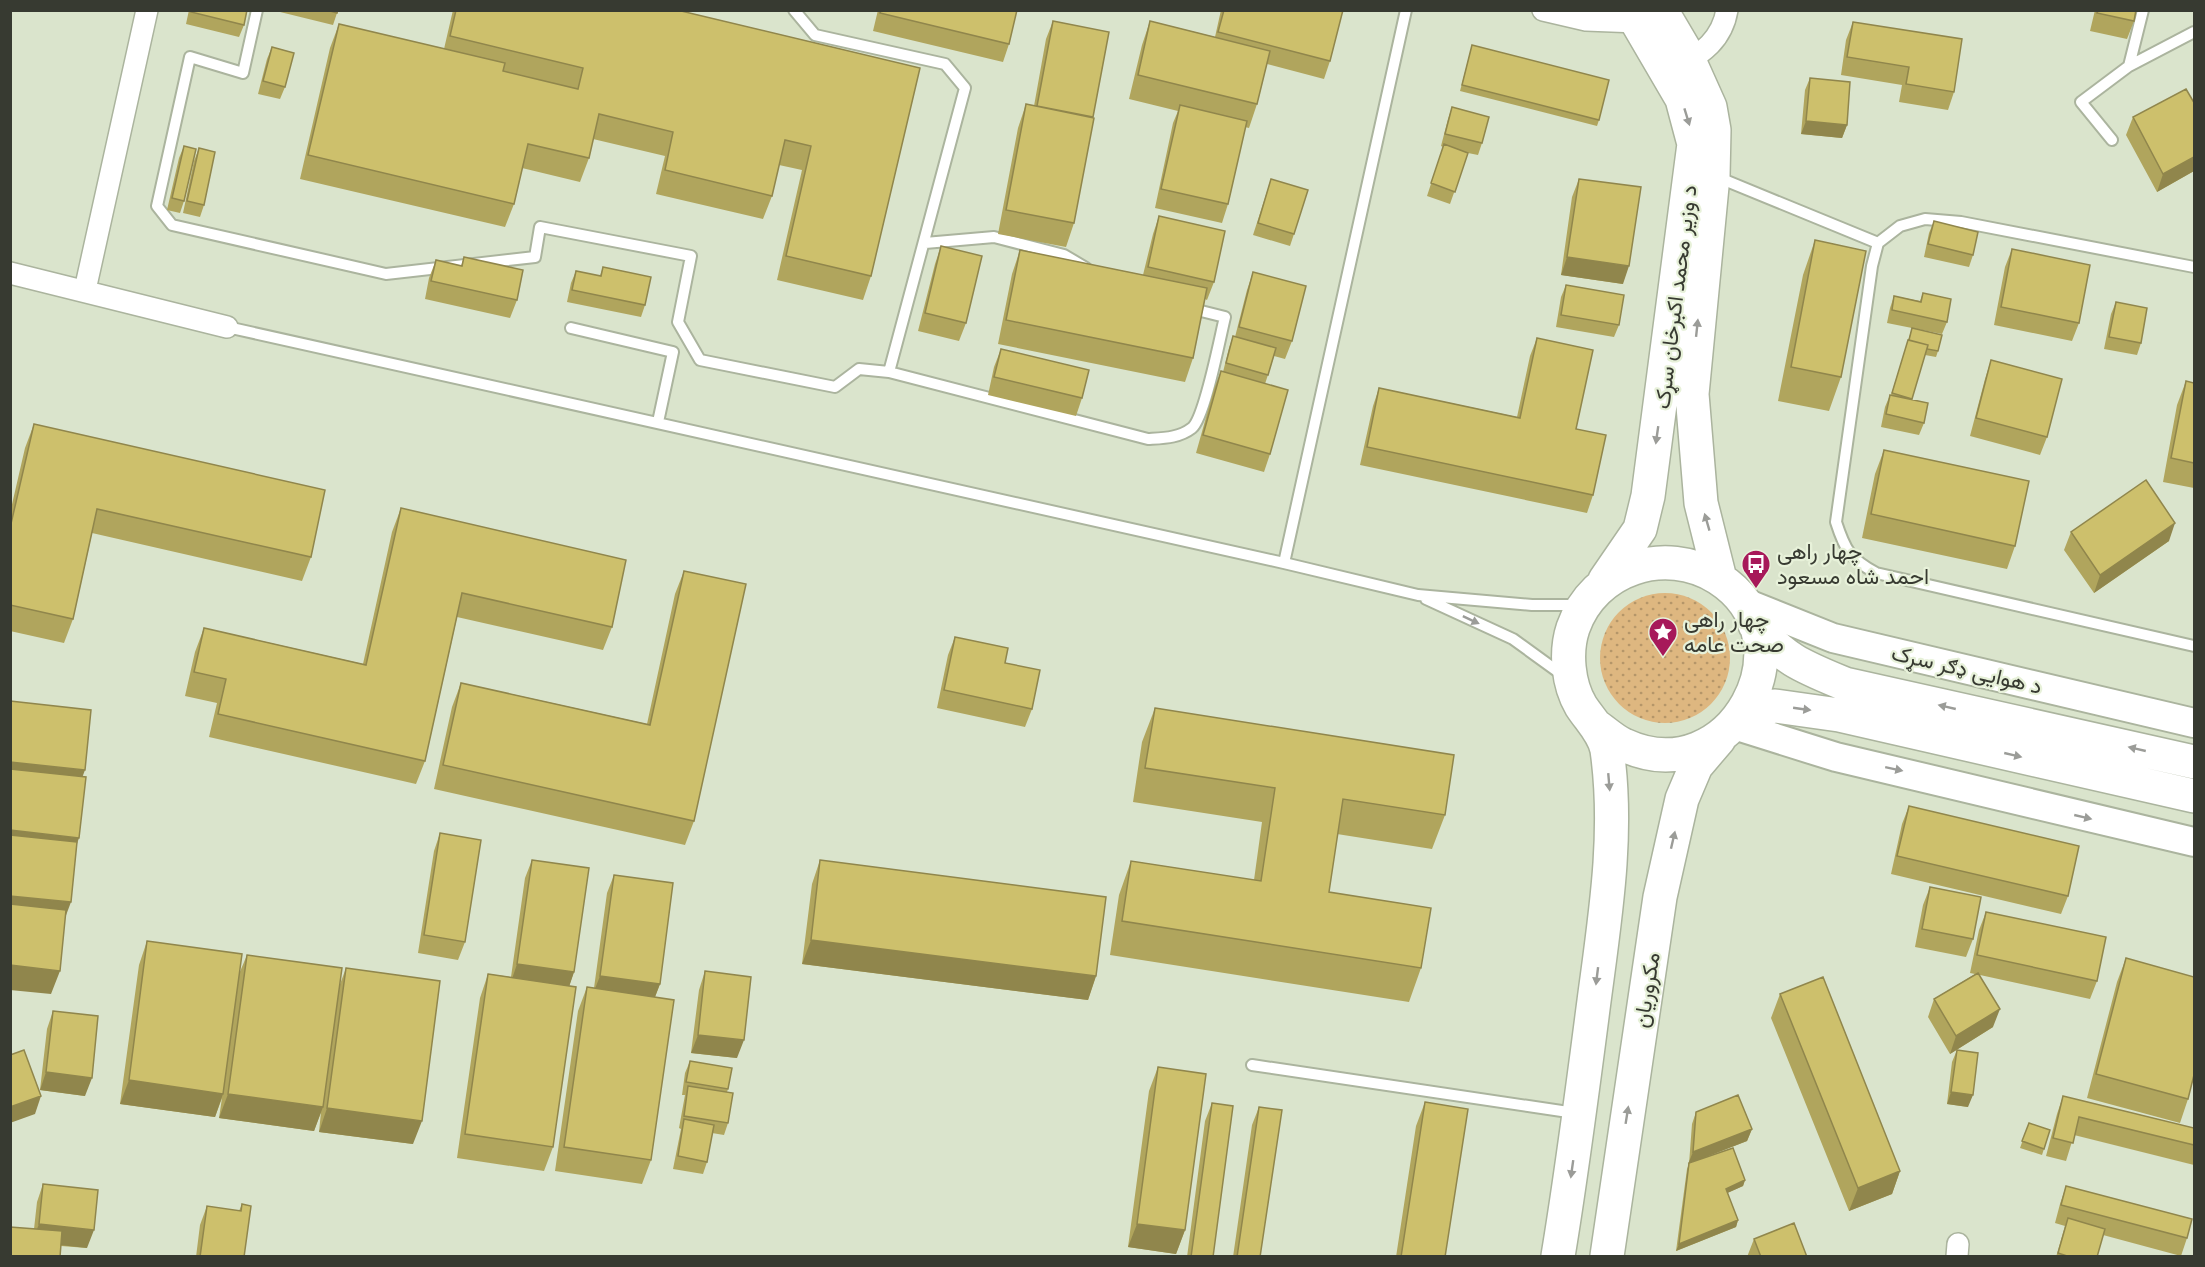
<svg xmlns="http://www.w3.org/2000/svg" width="2205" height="1267" viewBox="0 0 2205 1267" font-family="'Space Grotesk',Vazirmatn,sans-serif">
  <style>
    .grass { fill: url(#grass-dots) }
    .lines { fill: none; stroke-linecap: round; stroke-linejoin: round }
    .lane-casing { stroke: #abb49e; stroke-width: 14 }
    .street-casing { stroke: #abb49e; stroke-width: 24 }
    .secondary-casing { stroke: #abb49e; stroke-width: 32 }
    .primary-casing { stroke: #abb49e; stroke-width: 36 }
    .lane { stroke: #fff; stroke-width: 10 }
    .street { stroke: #fff; stroke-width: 21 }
    .secondary { stroke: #fff; stroke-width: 28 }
    .primary { stroke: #fff; stroke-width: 33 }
    .wall { fill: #b0a55d }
    .shaded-wall { fill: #90864c }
    .building { fill: #cdc06c; stroke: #90864c; stroke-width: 1.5 }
    .oneway { fill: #9b9c98 }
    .labels { text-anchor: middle; stroke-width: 4.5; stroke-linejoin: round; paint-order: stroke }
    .street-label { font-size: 22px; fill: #373a31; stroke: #e7f1d9 }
    .poi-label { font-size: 22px; fill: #373a31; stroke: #e7f1d9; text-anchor: start }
  </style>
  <defs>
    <pattern id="grass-dots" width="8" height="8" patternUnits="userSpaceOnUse" patternTransform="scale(1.5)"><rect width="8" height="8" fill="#deb780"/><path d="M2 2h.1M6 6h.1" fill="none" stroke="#b59669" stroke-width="1.8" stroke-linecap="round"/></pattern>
  </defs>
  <rect width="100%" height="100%" fill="#dae4cc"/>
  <path class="grass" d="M1600 658a65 65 0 1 1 130 0a65 65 0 1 1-130 0Z"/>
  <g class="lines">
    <g class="lane-casing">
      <path id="lane" d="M257,10L243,73L190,57L157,206L172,225L386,274L535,257L540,227L691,256L678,322L700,360L835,387L859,369L889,372L1148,439C1164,438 1179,438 1192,428C1205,417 1220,337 1225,317L1189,308
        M794,10L815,35L945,64L965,88L889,372
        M2129,66L2194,32
        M2112,140L2081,102L2129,66L2143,10
        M1717,177L1878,243
        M925,243L994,237L1064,255L1086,268
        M2194,267L1961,222L1925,219L1900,226L1878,243L1872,266L1836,522C1845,550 1850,559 1876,573L2194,646
        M227,327L1284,563L1418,595L1532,605H1579
        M571,328L673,352L658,422
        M1284,563L1406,10
        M1426,599L1513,639L1564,676
        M1252,1065L1575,1113"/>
    </g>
    <g class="street-casing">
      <path id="street" d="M1543,10L1586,20L1637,22
        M1679,67C1702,53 1722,40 1727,10
        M10,273L227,327
        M85,290L147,10
        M1957,1256L1958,1244"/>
    </g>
    <g class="secondary-casing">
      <path id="secondary" d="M1743,602L1833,638L2194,723
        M1734,725L1836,757L2194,842"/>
    </g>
    <g class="primary-casing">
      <path id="primary" d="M1661,10L1684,49L1710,107L1714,130L1713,176L1692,394L1701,503L1720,579
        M1605,580L1640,529L1648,496L1694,144L1682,99L1630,10
        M1755,625C1784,660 1804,667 1845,684L2194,762
        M1745,712L1775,706L1839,715L2194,796
        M1558,1256C1572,1172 1583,1086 1594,1001C1605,918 1619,833 1607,750C1604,733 1590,720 1581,706C1568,684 1565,652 1573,628C1594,568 1665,545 1718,578C1815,640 1731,795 1624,745C1614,741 1605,732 1596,726
        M1607,1256L1660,897L1682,799L1696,766L1719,739"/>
    </g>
    <use href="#lane" class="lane"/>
    <use href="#street" class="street"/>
    <use href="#secondary" class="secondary"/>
    <use href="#primary" class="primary"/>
  </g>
  <path class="wall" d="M189,10H247L244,25L239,37L186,24Z
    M276,10H338L333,25L276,11Z
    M453,10H677L920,68L871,276L863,300L777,280L802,170L779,165L772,196L763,219L656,194L665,156L593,139L589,158L580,182L522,168L514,204L505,227L300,179L330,48L339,24L444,49Z
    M878,10H1017L1009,44L1003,62L873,31Z
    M1221,10H1343L1330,61L1324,79L1267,64L1257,104L1249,128L1245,127L1228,204L1222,223L1155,208L1173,123L1178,111L1129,99L1142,45L1150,21L1215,37Z
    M2095,10H2136L2134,21L2127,39L2090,31Z
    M1053,21L1093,117L1074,223L1066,247L998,234L1018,128L1026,104L1034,106L1046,39Z
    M1853,22L1954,92L1948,110L1899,102L1902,85L1841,75L1846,40Z
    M1472,45L1599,120L1597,126L1460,91Z
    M272,47L285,87L280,99L258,94L267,59Z
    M1810,78L1847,125L1842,138L1801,134L1805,90Z
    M2194,100V171L2157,192L2126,135L2133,117Z
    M1452,107L1482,143L1478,155L1468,153L1450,204L1427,196L1443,147L1441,146L1448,119Z
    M184,146V201L180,213L167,210L179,158Z
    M199,148L204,205L200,217L183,213L194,161Z
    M1271,179L1294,234L1290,246L1253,235Z
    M1579,179L1623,284L1561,275L1572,197Z
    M1159,216L1214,282L1207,300L1205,299L1193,358L1185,382L998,344L1012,274L1020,250L1143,275L1153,234Z
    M1934,221L1973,255L1969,267L1924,257L1929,233Z
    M1815,240L1841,377L1829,411L1778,401L1803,275Z
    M941,246L966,323L959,341L918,331L935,264Z
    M2012,249L2079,323L2072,341L1994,325L2005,267Z
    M464,257L517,300L510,318L425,299L429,278L436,260L461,266Z
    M603,267L645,305L641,317L567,302L571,283L576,271L600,276Z
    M1253,272L1292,341L1285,359L1274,356L1265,384L1270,454L1264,472L1196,453L1214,389L1221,371L1223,372L1229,348L1233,336L1235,337L1247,290Z
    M1566,285L1619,325L1614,337L1556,327L1561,297Z
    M1923,293L1947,322L1942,334L1887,323L1890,308L1894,296L1920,301Z
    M2116,302L2141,343L2137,355L2104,349L2111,314Z
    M1912,328L1938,351L1936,357L1925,355L1911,400L1924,423L1919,435L1881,427L1885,407L1890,395H1891Z
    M1537,338L1576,429L1593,495L1587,513L1360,465L1373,406L1379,388L1517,417L1530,356Z
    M1001,349L1082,398L1076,416L988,395L994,367Z
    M1991,360L2047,437L2040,455L1970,436L1985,379Z
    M2186,381L2194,383V488L2163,482L2177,405Z
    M34,424L311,557L302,581L92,533L73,619L64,643L10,631V513L25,448Z
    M1884,450L2015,546L2007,569L1862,538L1875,474Z
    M401,508L612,627L603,650L457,617L425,761L416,784L209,737L217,703L185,696L195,652L204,628L363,664L392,532Z
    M2071,532L2169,541L2094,593L2064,550Z
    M684,571L694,821L685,845L434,789L452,707L461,683L647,724L675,594Z
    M955,637L1005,663L1032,709L1025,727L937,708L948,655Z
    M1155,708L1445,815L1432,849L1337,834L1329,892L1421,968L1409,1002L1110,955L1119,895L1131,861L1254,880L1262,822L1133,802L1142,742Z
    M1909,806L2068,896L2061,914L1891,874L1902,824Z
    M440,833L465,942L458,960L418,953L434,851Z
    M532,860L574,972L569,986L553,1147L544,1171L457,1158L480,998L488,974L511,977L525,878Z
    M820,860L1096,976L1088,1000L802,964L812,884Z
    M614,875L660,984L655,997L651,1160L642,1184L555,1171L578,1011L587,987L594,988L607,893Z
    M1930,887L1973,939L1966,957L1915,947L1923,905Z
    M1986,912L2097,981L2090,999L1980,975L1993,1027L1950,1054L1928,1017L1934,999L1975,974L1970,973L1979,930Z
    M147,941L239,974L247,955L339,987L346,968L413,1144L319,1132L321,1112L314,1131L219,1118L222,1098L215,1117L120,1104L139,965Z
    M2126,958L2188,1099L2180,1123L2087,1098L2117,982Z
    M705,971L737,1058L691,1053L699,990Z
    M1780,994L1900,1171L1892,1194L1849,1211L1771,1018Z
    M53,1011L85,1096L40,1090L47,1029Z
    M1957,1050L1968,1107L1947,1104L1952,1062Z
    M690,1061L728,1089L727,1092L728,1123L724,1135L712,1133L707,1162L703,1174L673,1169L681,1129L679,1128L685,1095H682L685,1073Z
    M1158,1067L1185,1230L1176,1254L1128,1247L1149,1091Z
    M2063,1096L2194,1128V1165L2074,1135L2066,1161L2046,1156L2057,1114Z
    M1425,1102L1445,1257H1396L1416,1126Z
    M1212,1103L1213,1257H1187L1205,1121Z
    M1259,1107L1260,1257H1233L1252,1125Z
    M1696,1112L1752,1129L1747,1141L1706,1157L1745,1180L1743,1186L1727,1193L1738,1220L1736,1227L1676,1251L1687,1169L1689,1164L1692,1124Z
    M2029,1123L2050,1130L2042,1155L2020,1148Z
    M43,1184L87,1248L61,1246L34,1229L37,1202Z
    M2066,1186L2187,1238L2181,1256L2103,1235L2097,1257H2056L2065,1226L2055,1223L2060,1204Z
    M242,1204L244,1257H196L200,1225L207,1206L239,1211Z
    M1754,1239L1807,1257H1747Z"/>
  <path class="shaded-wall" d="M1806,121L1847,125L1842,138L1801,134Z
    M2194,157V171L2157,192L2163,174Z
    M1567,257L1629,266L1623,284L1561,275Z
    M2175,523L2169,541L2094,593L2100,575Z
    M10,762L85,770L76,794L10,787Z
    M10,830L79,838L71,861L10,855Z
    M10,896L71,902L62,926L10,920Z
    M811,940L1096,976L1088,1000L802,964Z
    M517,964L574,972L568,990L511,982Z
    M10,965L60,971L51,994L10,990Z
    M600,976L660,984L653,1002L593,994Z
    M2000,1009L1993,1027L1950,1054L1956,1036Z
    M698,1035L744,1040L737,1058L691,1053Z
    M46,1072L92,1078L85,1096L40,1090Z
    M129,1080L223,1094L215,1117L120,1104Z
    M1951,1092L1973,1095L1968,1107L1947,1104Z
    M228,1094L323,1107L314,1131L219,1118Z
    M41,1096L35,1114L10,1123V1107Z
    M327,1108L422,1121L413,1144L319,1132Z
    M1752,1129L1747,1141L1688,1164L1693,1152Z
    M1900,1171L1892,1194L1849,1211L1858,1188Z
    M1745,1180L1743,1186L1723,1195L1726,1189Z
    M1738,1220L1736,1227L1676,1251L1679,1244Z
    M39,1224L94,1230L87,1248L32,1242Z
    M1137,1224L1185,1230L1176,1254L1128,1247Z"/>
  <path class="building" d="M191,10H247L244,25L191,12Z
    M327,10H338L337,13Z
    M456,10H677L920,68L871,276L786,256L811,146L785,140L772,196L665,170L673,132L599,114L589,158L528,144L514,204L308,155L339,24L505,63L503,71L578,89L583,68L450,36Z
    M881,10H1017L1009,44L880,13Z
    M1224,10H1343L1330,61L1218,32Z
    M2098,10H2136L2134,21L2097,13Z
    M1053,21L1109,32L1093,117L1037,106Z
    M1150,21L1270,51L1257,104L1138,75Z
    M1853,22L1962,39L1954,92L1906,84L1909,67L1847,57Z
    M1472,45L1609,80L1599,120L1462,85Z
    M272,47L294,53L285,87L263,81Z
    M1810,78L1850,82L1847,125L1806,121Z
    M2186,89L2193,101L2194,100V157L2163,174L2133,117Z
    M1026,104L1094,118L1074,223L1006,210Z
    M1180,105L1247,121L1228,204L1161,189Z
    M1452,107L1489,117L1482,143L1445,134Z
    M1444,144L1468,153L1455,192L1431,183Z
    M184,146L196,149L184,201L172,198Z
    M199,148L215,152L204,205L187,201Z
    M1271,179L1308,190L1294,234L1258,223Z
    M1579,179L1641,187L1629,266L1567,257Z
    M1159,216L1225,231L1214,282L1148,267Z
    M1934,221L1978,232L1973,255L1928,244Z
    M1815,240L1866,251L1841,377L1791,367Z
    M941,246L982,256L966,323L925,313Z
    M2012,249L2090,265L2079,323L2001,307Z
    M1020,250L1207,288L1193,358L1006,320Z
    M464,257L523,270L517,300L431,281L436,260L462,266Z
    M603,267L651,277L645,305L572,290L576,271L601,276Z
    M1253,272L1306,286L1292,341L1239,327Z
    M1566,285L1624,295L1619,325L1561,315Z
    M1923,293L1951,299L1947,322L1892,310L1894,296L1921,302Z
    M2116,302L2147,308L2141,343L2109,337Z
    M1912,328L1942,335L1938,351L1927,349L1928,345L1909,340Z
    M1233,336L1276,348L1268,375L1226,363Z
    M1537,338L1593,350L1576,429L1606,435L1593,495L1367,447L1379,388L1520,418Z
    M1908,340L1928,345L1912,399L1892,393Z
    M1001,349L1089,370L1082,398L994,377Z
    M1991,360L2062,379L2047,437L1976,418Z
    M1221,371L1288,390L1270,454L1203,435Z
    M2186,381L2194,383V463L2171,458Z
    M1890,395L1928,403L1924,423L1886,414Z
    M34,424L325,490L311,557L97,509L73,619L10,605V528Z
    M1884,450L2029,481L2015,546L1871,514Z
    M2146,480L2175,523L2100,575L2071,532Z
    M401,508L626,560L612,627L462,593L425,761L218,714L226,679L194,672L204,628L366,665Z
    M684,571L746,584L694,821L443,765L461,683L650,725Z
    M955,637L1008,648L1005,663L1040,670L1032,709L944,690Z
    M10,701L91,710L85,770L10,762Z
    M1155,708L1454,755L1445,815L1343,799L1329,892L1431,908L1421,968L1122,921L1131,861L1261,881L1275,788L1145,768Z
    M10,769L86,777L79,838L10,830Z
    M1909,806L2079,846L2068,896L1897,856Z
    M440,833L481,840L465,942L424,935Z
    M10,835L77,842L71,902L10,896Z
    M532,860L589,868L574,972L517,964Z
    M820,860L1106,897L1096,976L811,940Z
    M614,875L673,883L660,984L600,976Z
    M1930,887L1981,897L1973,939L1922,929Z
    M10,904L66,910L60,971L10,965Z
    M1986,912L2106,937L2097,981L1977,955Z
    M147,941L242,954L223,1094L129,1080Z
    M247,955L342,968L323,1107L228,1094Z
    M2126,958L2194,977V1075L2188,1099L2096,1074Z
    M346,968L440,981L422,1121L327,1108Z
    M705,971L751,977L744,1040L698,1035Z
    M1978,973L2000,1009L1956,1036L1934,999Z
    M488,974L576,987L553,1147L465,1134Z
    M1823,977L1900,1171L1858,1188L1780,994Z
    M587,987L674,1000L651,1160L564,1147Z
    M53,1011L98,1016L92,1078L46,1072Z
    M24,1050L41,1096L10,1107V1055Z
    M1957,1050L1978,1053L1973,1095L1951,1092Z
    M690,1061L732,1068L728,1089L686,1082Z
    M1158,1067L1206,1074L1185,1230L1137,1224Z
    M688,1086L733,1093L728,1123L684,1116Z
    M1738,1095L1752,1129L1693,1152L1696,1112Z
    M2063,1096L2194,1128V1145L2079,1117L2073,1143L2053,1138Z
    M1425,1102L1468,1109L1445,1257H1401Z
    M1212,1103L1233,1106L1213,1257H1191Z
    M1259,1107L1282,1110L1260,1257H1237Z
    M684,1119L714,1125L707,1162L678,1156Z
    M2029,1123L2050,1130L2044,1149L2022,1141Z
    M1733,1148L1745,1180L1726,1189L1738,1220L1679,1244L1689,1163Z
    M43,1184L98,1190L94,1230L39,1224Z
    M2066,1186L2192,1219L2187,1238L2061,1205Z
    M242,1204L251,1206L244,1257H200L207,1206L241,1211Z
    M2068,1218L2105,1229L2097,1257H2070L2058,1253Z
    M1794,1223L1807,1257H1761L1754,1239Z
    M10,1227L62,1231L60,1257H10Z"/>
  <defs><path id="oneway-solid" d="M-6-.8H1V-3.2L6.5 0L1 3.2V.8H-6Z" transform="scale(1.5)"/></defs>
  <g class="oneway">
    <use href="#oneway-solid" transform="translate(1687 117) rotate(73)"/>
    <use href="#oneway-solid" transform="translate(1697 328) rotate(-84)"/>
    <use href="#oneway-solid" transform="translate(1657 435) rotate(98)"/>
    <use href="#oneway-solid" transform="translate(1707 522) rotate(-106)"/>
    <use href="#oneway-solid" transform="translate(1471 620) rotate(25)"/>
    <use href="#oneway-solid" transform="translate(1947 707) rotate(-167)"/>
    <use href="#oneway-solid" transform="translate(1802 709) rotate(8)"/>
    <use href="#oneway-solid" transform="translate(2137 749) rotate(-167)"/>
    <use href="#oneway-solid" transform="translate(2013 755) rotate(13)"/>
    <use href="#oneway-solid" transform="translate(1894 769) rotate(12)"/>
    <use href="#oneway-solid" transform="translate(1609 782) rotate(85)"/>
    <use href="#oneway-solid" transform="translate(2083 817) rotate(13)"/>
    <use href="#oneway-solid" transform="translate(1673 840) rotate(-77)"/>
    <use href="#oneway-solid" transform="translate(1597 976) rotate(97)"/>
    <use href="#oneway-solid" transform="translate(1627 1115) rotate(-81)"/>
    <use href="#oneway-solid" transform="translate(1572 1169) rotate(98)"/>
  </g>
  <defs>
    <g id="bus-pin" transform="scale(1.5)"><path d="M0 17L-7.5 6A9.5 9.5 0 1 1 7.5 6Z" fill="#a7195a" stroke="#e7f1d9"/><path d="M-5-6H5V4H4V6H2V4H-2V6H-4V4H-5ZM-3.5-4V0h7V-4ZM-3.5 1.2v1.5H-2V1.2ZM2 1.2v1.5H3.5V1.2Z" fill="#fff"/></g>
    <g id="sight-pin" transform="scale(1.5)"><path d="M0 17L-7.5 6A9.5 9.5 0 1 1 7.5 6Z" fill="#a7195a" stroke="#e7f1d9"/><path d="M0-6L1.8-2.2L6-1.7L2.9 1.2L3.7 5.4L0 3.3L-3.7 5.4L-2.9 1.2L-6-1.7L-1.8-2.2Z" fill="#fff"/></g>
  </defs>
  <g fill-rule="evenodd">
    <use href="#bus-pin" x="1756" y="564"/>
    <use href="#sight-pin" x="1663" y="632"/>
  </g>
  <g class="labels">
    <g class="street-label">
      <text transform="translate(1675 297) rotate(-83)" y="8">د وزیر محمد اکبرخان سړک</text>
      <text transform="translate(1967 669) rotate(13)" y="8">د هوایی ډګر سړک</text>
      <text transform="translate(1646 990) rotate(-81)" y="8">مکروریان</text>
    </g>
    <g class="poi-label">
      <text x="1777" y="559">چهار راهی<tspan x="1777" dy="25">احمد شاه مسعود</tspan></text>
      <text x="1684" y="627">چهار راهی<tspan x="1684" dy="25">صحت عامه</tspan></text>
    </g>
  </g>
  <rect width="2205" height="1267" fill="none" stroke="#373a31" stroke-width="24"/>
</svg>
